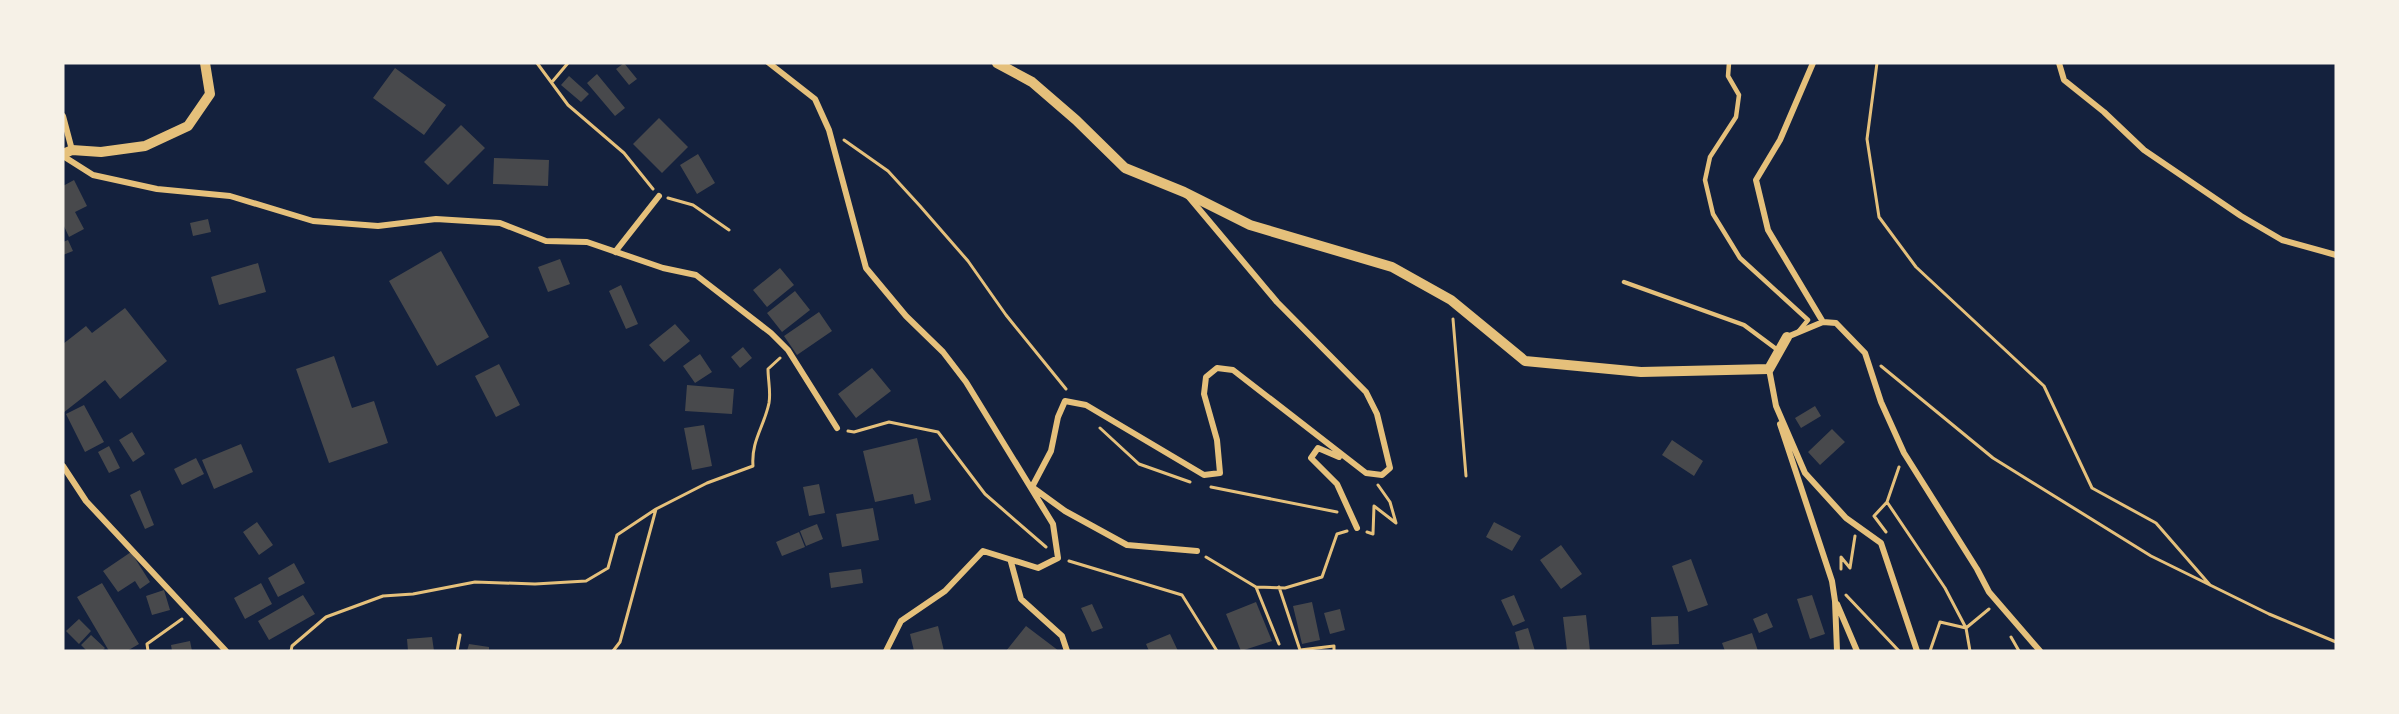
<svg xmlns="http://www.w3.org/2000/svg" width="2399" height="714" viewBox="0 0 2399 714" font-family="'Asap Condensed',sans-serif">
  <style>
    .building { fill: #48494c }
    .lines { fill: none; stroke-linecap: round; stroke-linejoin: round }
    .path { stroke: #e5c07b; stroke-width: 3 }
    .service { stroke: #e5c07b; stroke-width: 4.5 }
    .minor { stroke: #e5c07b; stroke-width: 6 }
    .tertiary { stroke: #e5c07b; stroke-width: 10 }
  </style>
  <rect width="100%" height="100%" fill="#14213d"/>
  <path class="building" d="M624,63L637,79L629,85L616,69Z
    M395,68L446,105L424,135L373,98Z
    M597,74L625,108L615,116L587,83Z
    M569,76L589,94L581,102L561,85Z
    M659,118L688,147L662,173L633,144Z
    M461,125L485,148L448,185L424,162Z
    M698,154L715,183L697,194L680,165Z
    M494,158L549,160L548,186L493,184Z
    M74,180L87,206L75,212L84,229L69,237L63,224V186Z
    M208,219L211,232L193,236L190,223Z
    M68,240L73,251L63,255V242Z
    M441,251L489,337L437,366L389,281Z
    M560,259L570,284L548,292L538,267Z
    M258,263L266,292L219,305L211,277Z
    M780,268L794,285L767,307L753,290Z
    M621,285L638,324L626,329L609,291Z
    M795,291L810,310L782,332L767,313Z
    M125,308L167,361L120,399L105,380L63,413V344L86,326L92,333Z
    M819,312L832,331L797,355L784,336Z
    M675,324L690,341L664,362L649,345Z
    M743,347L752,358L740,368L731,357Z
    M700,354L712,372L695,383L683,366Z
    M334,356L352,408L374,401L388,443L329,463L296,369Z
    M499,364L520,405L496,417L475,376Z
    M872,368L891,391L856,418L838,394Z
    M687,385L734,389L732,414L685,411Z
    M84,405L104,442L85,452L66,414Z
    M1815,406L1821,416L1801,428L1795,418Z
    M704,425L712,466L692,470L684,428Z
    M1832,429L1845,442L1820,465L1808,452Z
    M132,432L145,454L133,462L119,440Z
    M917,438L931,500L915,504L913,494L875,502L863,451Z
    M1672,440L1703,461L1694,476L1662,455Z
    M241,444L253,472L214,489L202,460Z
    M109,446L120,468L109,473L98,452Z
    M196,458L204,474L182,485L174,469Z
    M819,484L825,513L809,516L803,487Z
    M140,490L154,525L145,529L130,495Z
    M873,508L879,540L842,547L836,514Z
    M257,522L273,545L259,555L243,532Z
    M1494,522L1521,536L1512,551L1486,537Z
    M817,524L823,539L806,546L800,531Z
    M799,532L805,547L782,556L776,542Z
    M1561,545L1582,574L1561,589L1540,560Z
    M131,552L150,582L140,589L135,581L118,592L103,571Z
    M1691,559L1708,605L1688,612L1672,566Z
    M294,563L305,583L278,597L268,578Z
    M861,569L863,583L831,588L829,573Z
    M102,583L139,644L127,651H109L77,597Z
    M261,583L272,604L245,619L234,598Z
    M164,590L170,610L152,615L146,596Z
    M303,595L315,614L269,640L258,621Z
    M1514,595L1525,621L1513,626L1501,600Z
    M1812,595L1825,634L1810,639L1797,599Z
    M1256,602L1272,641L1241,651L1226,614Z
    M1312,602L1320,640L1302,644L1293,606Z
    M1092,604L1103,628L1092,632L1081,608Z
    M1340,609L1345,630L1330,634L1324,613Z
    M1767,613L1773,627L1759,633L1753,619Z
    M1586,615L1590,651H1567L1563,617Z
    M1678,616L1679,644L1652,645L1651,617Z
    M79,619L91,631L79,644L66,631Z
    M938,626L944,651H914L910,634Z
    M1026,626L1059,651H1006Z
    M1528,628L1535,651H1520L1515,632Z
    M1752,633L1758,651H1725L1722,643Z
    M1170,634L1178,651H1149L1146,644Z
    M91,635L105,648L102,651H87L81,645Z
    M432,637L434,651H408L407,639Z
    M190,641L192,651H172L171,645Z
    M469,644L489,647V651H467Z"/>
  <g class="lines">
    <path class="path" d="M537,63L568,105L624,153L653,189
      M1877,63L1867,139L1879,217L1916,267L2044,386L2092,488L2156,523L2210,585
      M552,82L568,63
      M844,140L888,171L920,206L968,261L1006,315L1066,389
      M668,198L693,205L729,230
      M1453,319L1466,476
      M1881,366L1993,458L2151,556L2269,614L2336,642
      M1100,428L1139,464L1190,482
      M848,431L854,432L889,422L938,432L985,494L1046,547
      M1899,467L1887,502L1945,588L1966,628L1989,609
      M1211,487L1337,512
      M1367,532L1373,534L1374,506L1396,523L1390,502L1378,485
      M1886,532L1874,516L1887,502
      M1206,557L1256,587L1285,588L1322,577L1337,534L1347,531
      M1069,561L1182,595L1217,651
      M1841,569V557L1850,568L1855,536
      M1256,587L1279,644
      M1279,587L1300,650L1334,646V651
      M1846,595L1899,651
      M2011,637L2019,651
      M148,651L147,644L182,619
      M291,651L292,646L326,617L383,596L413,594L475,582L535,584L586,581L608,568L617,535L656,509
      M457,651L460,635
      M613,651L620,642L656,509L707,483L753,466C751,441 764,427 769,403C771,392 768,380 768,369L780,358
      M1930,651L1940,622L1966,628L1970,651"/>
    <path class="service" d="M1729,63L1728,76L1739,95L1736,117L1710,157L1705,180L1713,214L1740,258L1808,320L1799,331
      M1624,282L1744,325L1779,351"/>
    <path class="minor" d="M769,63L815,99L829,130L866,268L906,316L943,352L966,382L1053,524L1058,558L1038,568L983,551L945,591L901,621L886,651
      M1813,63L1780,140L1756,180L1768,230L1823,322
      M2059,63L2064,80L2104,112L2144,150L2241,216L2282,240L2336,255
      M63,116L72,150
      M63,156L93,175L157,189L230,196L313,221L378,226L436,219L500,223L546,241L587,242L663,268L696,275L771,333L788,350L837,428
      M1188,196L1277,302L1366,392L1377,414L1390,468L1382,475L1366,473L1233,370L1217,368L1206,377L1204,394L1217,440L1220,473L1204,475L1086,405L1065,401L1058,417L1051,451L1032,487L1065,511L1127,545L1197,551
      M615,252L659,196
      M1787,337L1823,322L1836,323L1865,353L1881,402L1904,453L1977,569L1989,592L2040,651
      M1769,369L1776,406L1805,473L1846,518L1881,543L1917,651
      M1780,424L1832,581L1835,601L1837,651
      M1339,457L1318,448L1311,458L1337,484L1357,528
      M63,466L86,501L226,651
      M1011,562L1021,599L1062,636L1067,651
      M1837,604L1857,651"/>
    <path class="tertiary" d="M997,63L1032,82L1076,120L1125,168L1184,192L1250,225L1392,267L1451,300L1525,361L1641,372L1769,369L1787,337
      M63,154L72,150L101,152L145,146L188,126L210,94L205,63"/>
  </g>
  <rect width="2399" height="714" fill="none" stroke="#f6f1e7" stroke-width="129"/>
</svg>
